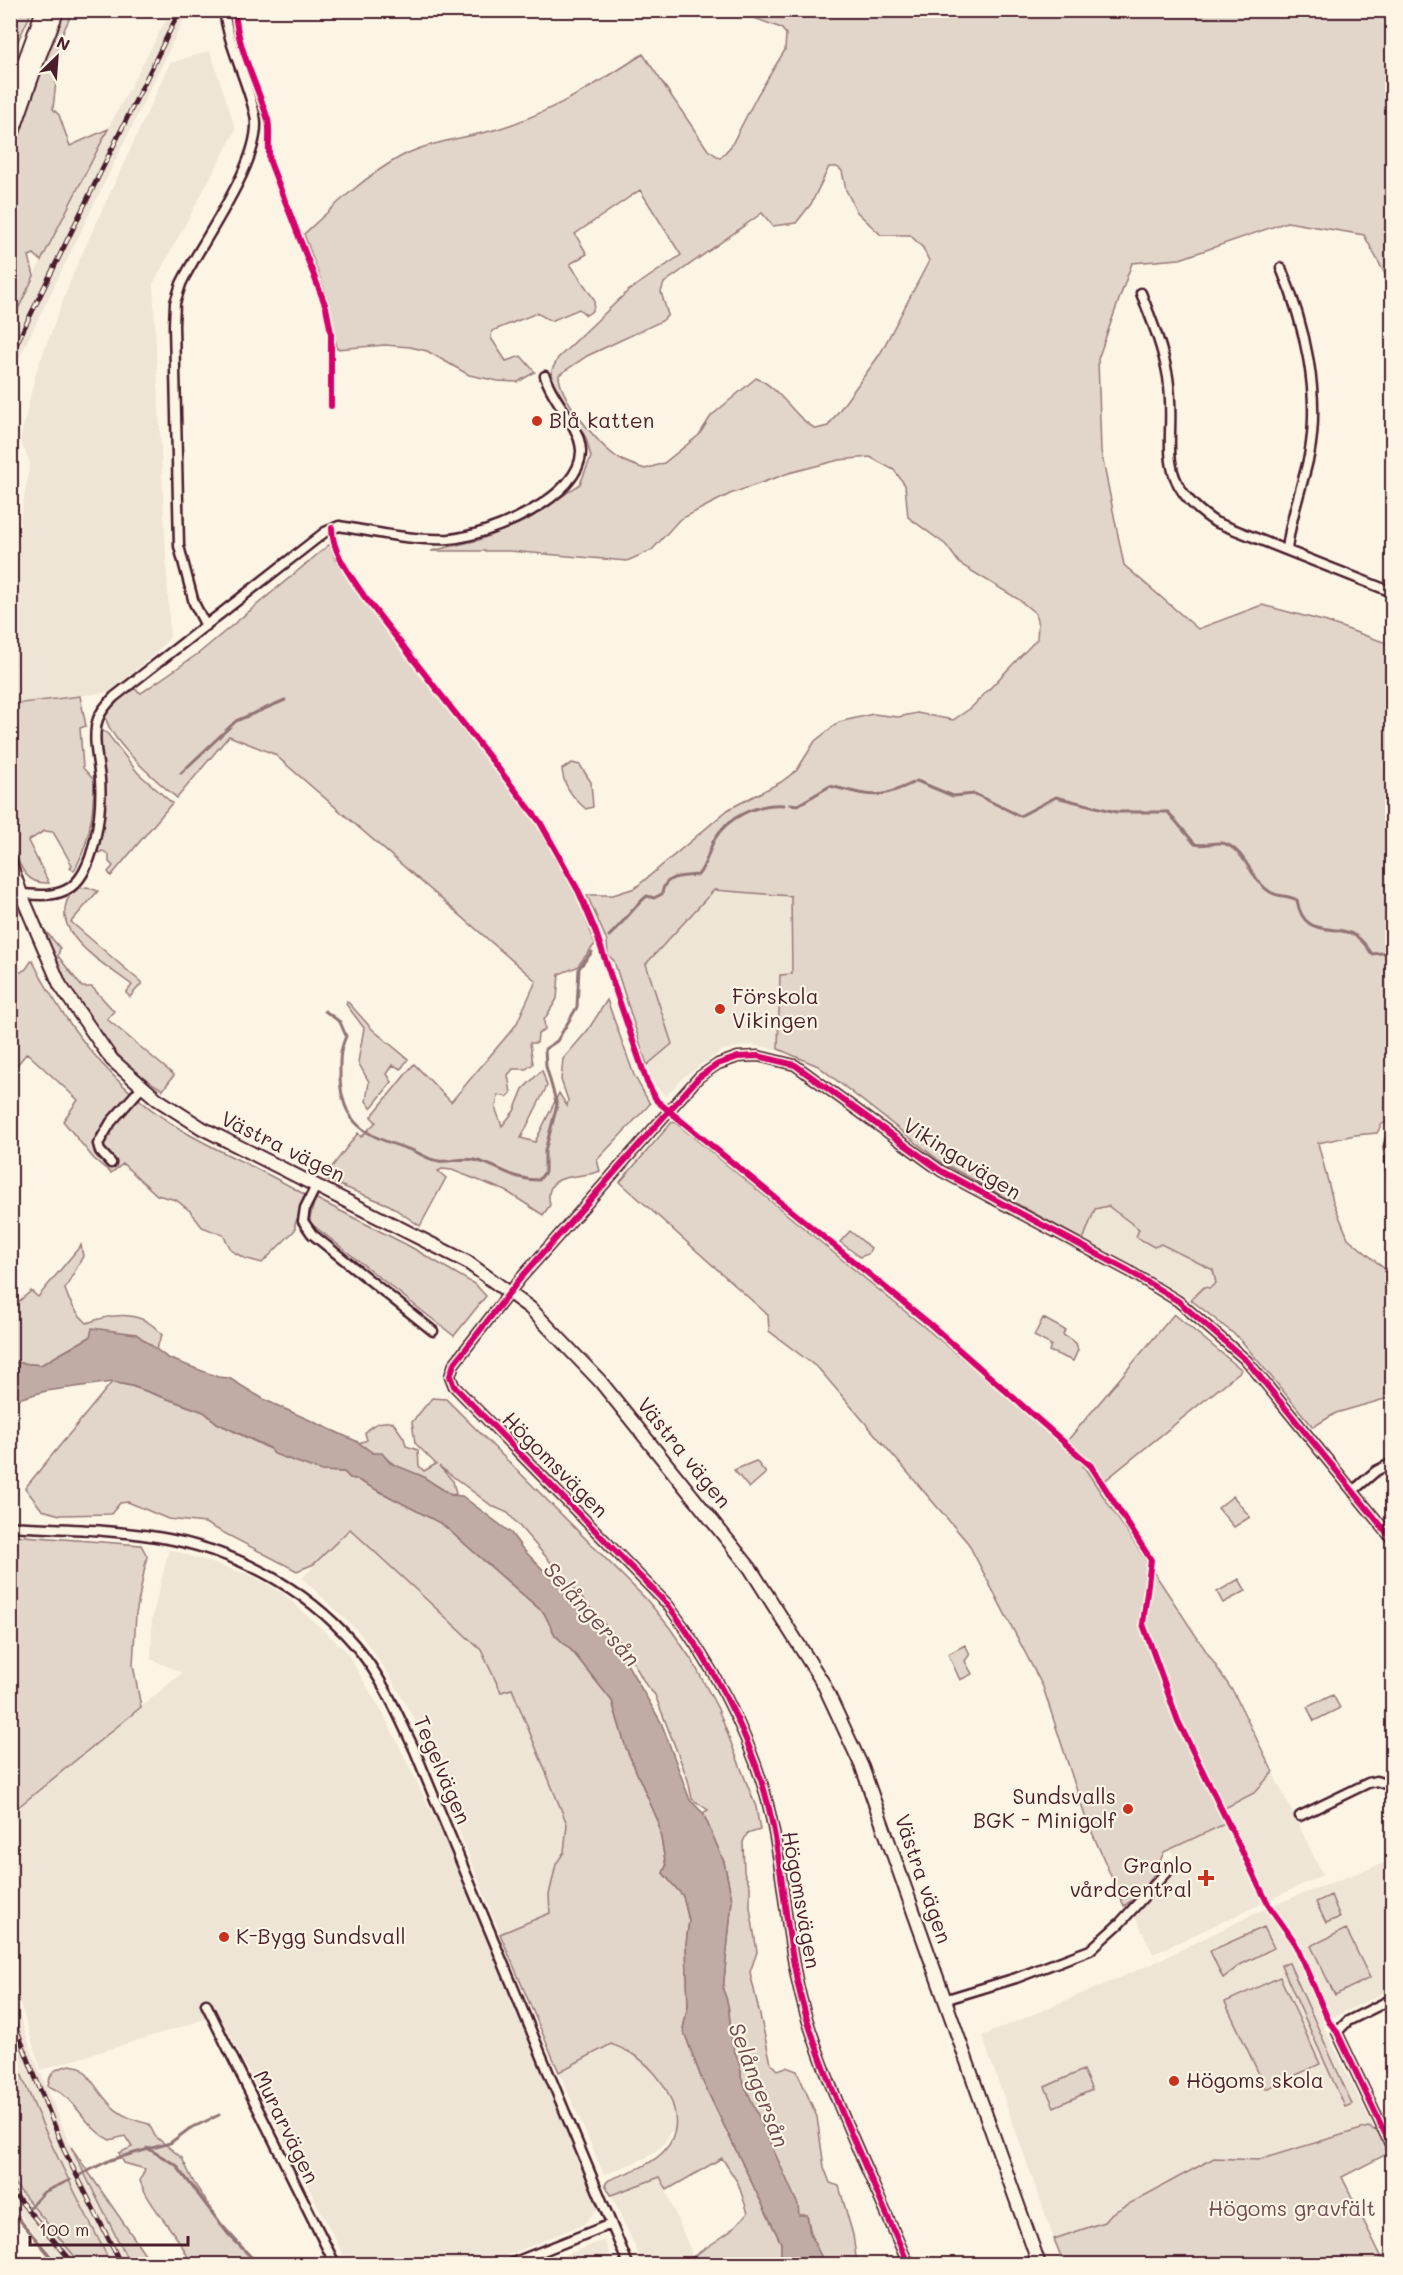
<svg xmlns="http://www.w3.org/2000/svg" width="1403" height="2275" viewBox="0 0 1403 2275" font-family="Mali,sans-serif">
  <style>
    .built { fill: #eee5d7 }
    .green { fill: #e2d5ca; stroke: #967a7a; stroke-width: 1.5; fill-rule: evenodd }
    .water { fill: #c0aca5; stroke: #917474; stroke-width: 1.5 }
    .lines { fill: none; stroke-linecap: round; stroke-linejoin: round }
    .stream { stroke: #917474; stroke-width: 3 }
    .street-casing { stroke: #4a1f2b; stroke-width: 13 }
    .secondary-casing { stroke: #4a1f2b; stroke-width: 16 }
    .primary-casing { stroke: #4a1f2b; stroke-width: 18 }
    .street { stroke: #fcf5e5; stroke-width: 8 }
    .secondary { stroke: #fcf5e5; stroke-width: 12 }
    .primary { stroke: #fcf5e5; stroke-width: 14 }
    .rail-casing { stroke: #4a1f2b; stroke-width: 5 }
    .rail { stroke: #fcf5e5; stroke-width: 3; stroke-dasharray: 9; stroke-linecap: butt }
    .cycleway-casing { stroke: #fcf5e5; stroke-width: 10 }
    .cycleway { stroke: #d6006c; stroke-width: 6 }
    .poi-dot { fill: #c8321e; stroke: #fcf5e5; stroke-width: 2 }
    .labels { text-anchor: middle; stroke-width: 4.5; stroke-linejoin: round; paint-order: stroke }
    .poi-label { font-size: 21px; fill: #4a1f2b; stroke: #fcf5e5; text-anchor: start }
    .street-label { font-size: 21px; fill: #4a1f2b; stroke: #fcf5e5 }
    .park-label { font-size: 21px; fill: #704c53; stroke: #fcf5e5 }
    .water-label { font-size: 22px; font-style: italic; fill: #6d4950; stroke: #fcf5e5 }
  </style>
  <rect width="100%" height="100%" fill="#fcf5e5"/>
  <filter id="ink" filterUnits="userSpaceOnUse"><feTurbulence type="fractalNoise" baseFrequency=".0167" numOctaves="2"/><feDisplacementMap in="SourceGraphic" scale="12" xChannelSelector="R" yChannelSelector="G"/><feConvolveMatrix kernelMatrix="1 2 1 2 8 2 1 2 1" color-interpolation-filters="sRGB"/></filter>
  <g filter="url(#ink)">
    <path class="built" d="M171,11H188L11,375L10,324L85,171Z
      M210,51L236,130L153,284L170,637L155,654L110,692L14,704L11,611L21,515L30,463L20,440L36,372L75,269L170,63Z
      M714,890L791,896L792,975H780L778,1049L749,1045L723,1050L686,1075L666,1096L652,1082L647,1065L672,1044L646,965Z
      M1108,1206L1140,1229L1136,1237L1161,1244L1213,1271L1216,1283L1210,1288L1204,1287L1191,1300L1135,1266L1083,1240L1095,1209Z
      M350,1529L481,1650L501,1692L512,1689L567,1824L564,1850L556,1864L550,1895V1914L500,1934L416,1723L388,1673L358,1631L302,1578Z
      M169,1549L253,1576L284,1594L346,1651L385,1717L454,1858L598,2208L584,2224L486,2264H348L218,2012L194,2023L41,2070L11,1974L10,1815L182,1673L151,1659L152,1618Z
      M1272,1771L1323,1875L1153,1954L1134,1915L1176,1863L1171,1848L1227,1822L1221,1810L1254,1793Z
      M1392,1860V1989L1322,2023L1374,2128L1368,2127L1258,2160L1214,2158L1113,2213L1104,2222L1054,2239L982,2036L1152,1964L1270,1906Z
      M10,1988L31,2049L71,2147L130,2264H111L58,2160L22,2078L11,2043Z
      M611,2044L634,2054L648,2067L658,2078L677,2113L675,2133L670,2132L664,2144L648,2157L604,2175L559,2072Z
      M660,2177L690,2249L694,2264H643L611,2195Z
      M10,2180L28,2202L81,2264H59L11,2204Z
      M604,2240L614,2264H542Z"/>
    <path class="green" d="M11,10L32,11L11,56L10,11Z
      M63,11H73L57,45L59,56L53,109L59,115L70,146L108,129L41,261L34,254L29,256L34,276L11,324V156L23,113Z
      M736,11H1392V287L1364,235L1287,222L1180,259L1132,263L1098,359L1101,451L1124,565L1198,629L1262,605L1327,622L1392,645V1096L1390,1121L1382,1124L1377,1133L1355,1135L1318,1143L1333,1201L1348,1238L1392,1275V1397L1336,1413L1313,1427L1239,1338L1191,1300L1204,1287L1210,1288L1216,1283L1213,1270L1161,1244L1154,1247L1136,1237L1139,1229L1108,1206L1095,1209L1083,1240L941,1162L818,1066L778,1049L780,975L792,974L791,896L714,890L646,964L672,1044L647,1065L614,961L608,955L607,941L587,895H613L635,888L729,809L781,782L797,770L815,741L839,722L873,714L898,717L917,713L953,720L971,708L1037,639L1038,625L1035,613L1018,599L960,564L946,545L908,517L905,485L894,470L870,457L839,460L789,473L730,494L679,520L652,550L627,561L509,551H431L479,540L529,519L580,484L591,457L586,438L553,382L552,370L558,358L628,291L681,255L640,190L575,234L587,254L570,264L594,299C595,307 594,311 586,315L579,309L551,321L537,313L492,331L491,338L506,361L521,356L535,372L518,382L498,381L469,375L427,351L410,347L385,345L337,349L329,303L304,234C334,206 364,177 400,157C434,139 474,138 510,125C558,108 600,82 643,54L708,150L720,158L731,146L758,94L785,50L786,34L781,28ZM829,167H837L842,171L846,190L857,212L881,235H910L923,248L929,261L880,354L828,426L816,429C792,416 781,388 756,378L711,416L699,435L664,463L645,469C637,466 626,463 618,458C599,445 559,398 559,375L587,356L662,321L668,315L661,292L664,283L762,213L773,226L796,223L811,204Z
      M330,544L335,559L350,582L536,822L580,903L595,944L577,967L559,974L557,999L544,1020L545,1030L538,1034L537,1043H530L533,1064L526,1069H513L508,1075L511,1093L507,1097L498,1095L496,1110L502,1126L514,1111L523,1089L542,1070L547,1086L521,1138L535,1142L559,1093L567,1106L568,1100L561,1080L563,1059L588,1030L607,1000L634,1075L650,1104L597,1160L600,1171C581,1180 542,1169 550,1205L543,1215L506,1191L452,1170L442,1169L438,1171L446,1178L420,1226L389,1205L327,1180L331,1168L358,1133L361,1137L376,1122L371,1117L414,1064L451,1102L516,1025L536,981L274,754L229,736L177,798C158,782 104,737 105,712L133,688L141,693L199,653Z
      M11,611L14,704L80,696L86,726L80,728L83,768L94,780C94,812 90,843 74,871L70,868L72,865L53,832L44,831L28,841L49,883C22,885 19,861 11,841Z
      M100,730L107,733L138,773L172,803L111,876L108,872L113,866L109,862V855L103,851L98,853L96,848L103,775Z
      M572,763L580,765L591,782L593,807L586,809C574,799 563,785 562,769Z
      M87,887L98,891L71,922L142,983L130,997L126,993L132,985C104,963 41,930 74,889Z
      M42,927L60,948L58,956L82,987H92L114,1011L107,1019L174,1075L163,1090C102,1054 67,992 41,929Z
      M10,952L19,968L16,975L26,969L32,960C67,1029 117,1092 185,1132C224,1155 268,1172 307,1196L295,1224V1230L262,1263L244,1258L232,1251L223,1235L202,1227L190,1211L176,1200L157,1195L123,1164L111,1173L94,1159L63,1121L78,1100L27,1053L11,1072Z
      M347,1001L373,1030L408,1059L401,1069L393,1065L387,1074L392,1082L371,1108L366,1101L369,1082L358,1062L364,1028L346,1004Z
      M672,1122L676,1123L1002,1391L1082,1464L1234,1693L1273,1772L1254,1793L1221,1810L1227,1823L1164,1852C1155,1875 1145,1893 1124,1906L1085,1816L1043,1687L968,1543L819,1369L769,1331L768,1315L620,1182Z
      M315,1198L409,1246L476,1285L486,1296L454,1336L309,1222Z
      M850,1231L871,1248L868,1254L860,1257L840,1242Z
      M81,1245L83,1256L65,1289C69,1303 76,1313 87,1323C113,1313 143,1310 162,1335L156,1349L136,1334L90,1337L41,1365L11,1362V1304L17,1303L31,1291L38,1297Z
      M1174,1314L1242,1370L1103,1482L1091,1461L1068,1440Z
      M1043,1318L1065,1330L1063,1335L1076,1343L1078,1350L1073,1361L1049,1351L1051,1345L1034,1336Z
      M112,1382L131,1386L204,1412L217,1423L270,1449L275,1454L322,1471L344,1472L350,1478L356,1479L442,1524L544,1613L555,1635L573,1652L612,1701L626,1748L658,1821L666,1866L663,1873L683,1896L689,1921L686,1944L688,2006L683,2029L702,2080L781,2243V2255L790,2261V2264H694L691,2258L728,2233L748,2213L738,2183L722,2158L667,2190L660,2177L611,2195L605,2184L609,2180C628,2172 651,2166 665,2150C692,2120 662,2071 632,2054C626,2050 618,2047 611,2044L559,2072L500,1934L550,1913L549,1895L556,1864L564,1852L567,1824L512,1689L501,1692L481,1650L350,1529L314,1564L297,1571L205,1523L168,1519L128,1502L120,1503L111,1514L60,1515L42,1510L25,1488Z
      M432,1398L446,1399L646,1599L670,1628L693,1662L718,1709L756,1807L760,1830L747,1834L743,1842L744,1872L750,1886V1907L757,1952L750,1972L771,2063L778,2070L786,2067L797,2071L817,2117L824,2167L830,2183L839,2186L853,2235L857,2264H825C815,2249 810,2233 807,2215L799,2216L741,2077C742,2065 735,2058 733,2046C728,2026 732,2008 723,1990L732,1900L724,1862L703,1813L708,1810L692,1799L688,1780L655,1695L646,1685L625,1648L508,1513L492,1506L439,1466L453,1481L456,1494L451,1495C430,1478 400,1474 382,1454L373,1453L359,1443L367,1440L365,1433C373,1423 380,1421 393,1422L404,1438L406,1446L418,1450L419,1466L424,1471L436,1464L415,1443L412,1422Z
      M756,1461L766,1473L749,1488L734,1470Z
      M1233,1496L1250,1517L1234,1527L1218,1508Z
      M11,1535L141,1545L147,1556L136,1614L133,1665L141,1707L11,1813Z
      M1239,1579L1246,1591L1223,1603L1217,1592Z
      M965,1645L970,1654L965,1661L972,1674L960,1680L948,1654Z
      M1333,1695L1340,1708L1314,1721L1307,1707Z
      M1331,1895L1340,1917L1326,1923L1316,1902Z
      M1264,1927L1274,1948L1240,1965L1223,1978L1210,1951Z
      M1346,1929L1370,1978L1335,1995L1311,1946Z
      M1289,1963L1352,2104L1345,2107L1281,1965Z
      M1280,1977L1320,2064L1266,2089L1225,2002Z
      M10,2043C36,2120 75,2192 111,2264H81L11,2180Z
      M70,2065L80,2067L85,2072C108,2101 110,2115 149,2124L155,2136L182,2158L194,2183L221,2223L258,2264H191C179,2233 152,2212 140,2181L145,2169L124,2163L119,2153L132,2147L125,2136L110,2140C84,2128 77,2097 48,2086C50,2070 56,2069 70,2065Z
      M1083,2070L1092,2090L1054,2107L1045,2087Z
      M1368,2127L1378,2131L1389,2153L1342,2177L1385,2264H1064L1054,2239L1104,2222L1112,2213L1214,2158L1258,2160Z
      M71,2147L152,2264H130Z"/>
    <path class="water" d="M92,1328L136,1334L168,1358L218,1377L229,1378L265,1400L356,1441L373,1453H382L390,1463L422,1476L451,1495L462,1496L511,1533L522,1548L616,1645L661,1722L690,1800L703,1813L724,1862L732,1900L723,1990C732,2008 728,2026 733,2046C736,2058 742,2064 741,2077L798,2205L799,2215H807L810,2234L825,2264H790V2261L781,2255V2243L702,2080L683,2029L688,2006L686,1944L689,1920L683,1896L663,1873L666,1866L658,1821L626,1748L612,1701L573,1652L555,1635L544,1613L442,1524L356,1479L350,1478L344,1472L322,1471L274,1454L270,1448L217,1423L204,1412L132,1386L112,1382L46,1391L11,1401V1362L41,1365L90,1337Z"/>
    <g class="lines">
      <path class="stream" d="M181,773L236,721L285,700
        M790,804L798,805L830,786C873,796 876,801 917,781L953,796L975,794L1020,816L1056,797L1116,812H1168L1195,844C1205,847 1218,840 1226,844C1247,853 1251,880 1270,892C1278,897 1288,895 1297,900C1304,941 1335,922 1356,936C1362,940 1368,948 1372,954L1392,952
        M609,936C624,923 632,908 647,896L654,898L662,894C664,874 682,877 698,875C707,864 708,852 714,840C727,817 758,803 784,805
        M325,1011L340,1022L346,1036C339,1053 340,1059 340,1076C341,1125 367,1136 408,1149C419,1152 426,1159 438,1161C450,1163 461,1157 474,1160C498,1165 511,1180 539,1180L545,1172V1151L557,1105L546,1066L545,1049L557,1041L577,1007L579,968L592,952
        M147,2148L176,2165L229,2235L258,2264
        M80,2175L110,2160L170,2143L189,2129L219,2115
        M30,2207L44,2192L70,2180
        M18,2216V2218L57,2264"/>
      <g class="street-casing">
        <path id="street" d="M1281,268C1305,325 1321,394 1309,456C1302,488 1290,518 1287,550
          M1141,293C1152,321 1163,348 1168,377C1178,442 1149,478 1215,522L1392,592
          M206,626L194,603L179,546L174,325L175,303L181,284C200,243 265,158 255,115C247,79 229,48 224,10
          M21,894C37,895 51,897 66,890C96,876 102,807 100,779C98,761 92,736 98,719C101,710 108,703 114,697L325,532L339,526C375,532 412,541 449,539C488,536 583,497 581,450C579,423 552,401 545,376
          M1392,1134L1389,1147L1392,1178
          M111,1163L100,1151L98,1144L111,1122L142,1087
          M316,1186L305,1208L303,1221L312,1234L433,1331
          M1354,1490L1376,1471L1392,1463
          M10,1526C59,1529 109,1529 157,1537C232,1549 304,1586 354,1644C381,1675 398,1714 415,1751L628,2264
          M1300,1816L1368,1783L1376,1781L1392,1786
          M1392,1999L1348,2021L1337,2032L1392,2148
          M944,2000L1016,1978L1090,1950L1120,1923L1169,1869
          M206,2004L335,2264
          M510,2264L611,2224
          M913,2264L906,2259C873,2181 835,2105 809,2025C784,1950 786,1868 765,1793C745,1724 711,1663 668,1605L454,1386L450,1376L454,1364L520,1279L699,1077L718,1064L738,1057L758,1056L795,1065L941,1171L1129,1271L1178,1301L1247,1361L1392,1539"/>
      </g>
      <g class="secondary-casing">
        <path id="secondary" d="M10,863L21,894L60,985L112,1060L157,1099L202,1128L467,1262L530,1308L600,1381L750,1568L823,1683L862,1767L1039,2264"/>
      </g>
      <g class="primary-casing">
        <path id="primary" d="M10,104L44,10
          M10,138L38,57L57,10"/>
      </g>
      <use href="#street" class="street"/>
      <use href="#secondary" class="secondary"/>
      <use href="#primary" class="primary"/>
      <g class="rail-casing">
        <path id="rail" d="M10,357L180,10
          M10,2013L64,2150L121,2264
          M10,2189L74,2264"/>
      </g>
      <use href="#rail" class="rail"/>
      <g class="cycleway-casing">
        <path id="cycleway" d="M235,10C237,48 257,84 268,120C271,131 267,148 270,162L326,307L331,333V406
          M332,528C332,553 351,576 364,596L540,822L579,892L595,930L647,1082L657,1101L930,1324L1091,1466L1151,1560L1143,1624L1178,1721L1269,1906L1294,1941L1329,2022L1337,2032L1392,2148
          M913,2264L906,2259C873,2181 835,2105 809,2025C784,1950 786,1868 765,1793C745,1724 711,1663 668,1605L454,1386L450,1376L454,1364L520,1279L699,1077L718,1064L738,1057L758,1056L795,1065L941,1171L1129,1271L1178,1301L1247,1361L1392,1539"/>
      </g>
      <use href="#cycleway" class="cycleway"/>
    </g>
  </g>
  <g class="poi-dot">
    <circle cx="537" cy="421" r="6"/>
    <circle cx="720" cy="1009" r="6"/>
    <circle cx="1128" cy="1809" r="6"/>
    <path d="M1203 1869h6v6h6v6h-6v6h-6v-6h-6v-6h6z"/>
    <circle cx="224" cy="1937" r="6"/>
    <circle cx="1174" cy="2081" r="6"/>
  </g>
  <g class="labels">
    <g class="poi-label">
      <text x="549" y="428">Blå katten</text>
      <text x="732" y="1004">Förskola<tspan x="732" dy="24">Vikingen</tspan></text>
      <text x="1116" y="1804" text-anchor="end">Sundsvalls<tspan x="1116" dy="24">BGK - Minigolf</tspan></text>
      <text x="1192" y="1873" text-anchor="end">Granlo<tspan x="1192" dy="24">vårdcentral</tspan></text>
      <text x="236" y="1944">K-Bygg Sundsvall</text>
      <text x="1186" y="2088">Högoms skola</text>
    </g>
    <g class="street-label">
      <text transform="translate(283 1147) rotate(26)" y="7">Västra vägen</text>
      <text transform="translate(962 1159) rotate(32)" y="7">Vikingavägen</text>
      <text transform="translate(684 1453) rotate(51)" y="7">Västra vägen</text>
      <text transform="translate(555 1465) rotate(45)" y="7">Högomsvägen</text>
      <text transform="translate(442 1770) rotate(67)" y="7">Tegelvägen</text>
      <text transform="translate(923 1879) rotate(71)" y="7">Västra vägen</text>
      <text transform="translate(801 1900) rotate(80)" y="7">Högomsvägen</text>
      <text transform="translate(286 2127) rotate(64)" y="7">Murarvägen</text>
    </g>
    <g class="park-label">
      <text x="1292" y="2216">Högoms gravfält</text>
    </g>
    <g class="water-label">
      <text transform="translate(592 1614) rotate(48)" y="8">Selångersån</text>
      <text transform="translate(759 2085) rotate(69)" y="8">Selångersån</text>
    </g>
  </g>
  <rect width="1403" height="2275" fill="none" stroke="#fcf5e5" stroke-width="36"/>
  <rect x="18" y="18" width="1367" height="2239" fill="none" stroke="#4a1f2b" stroke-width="2" filter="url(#ink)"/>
  <g transform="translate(57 57) rotate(25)" stroke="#fcf5e5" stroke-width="4.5" paint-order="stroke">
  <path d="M0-4.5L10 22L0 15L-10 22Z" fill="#4a1f2b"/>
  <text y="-9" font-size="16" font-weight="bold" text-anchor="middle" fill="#4a1f2b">N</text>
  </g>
  <path d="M30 2236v9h158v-9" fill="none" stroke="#4a1f2b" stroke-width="3"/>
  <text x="39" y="2236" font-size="18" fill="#4a1f2b" stroke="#fcf5e5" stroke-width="4.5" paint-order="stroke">100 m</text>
</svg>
